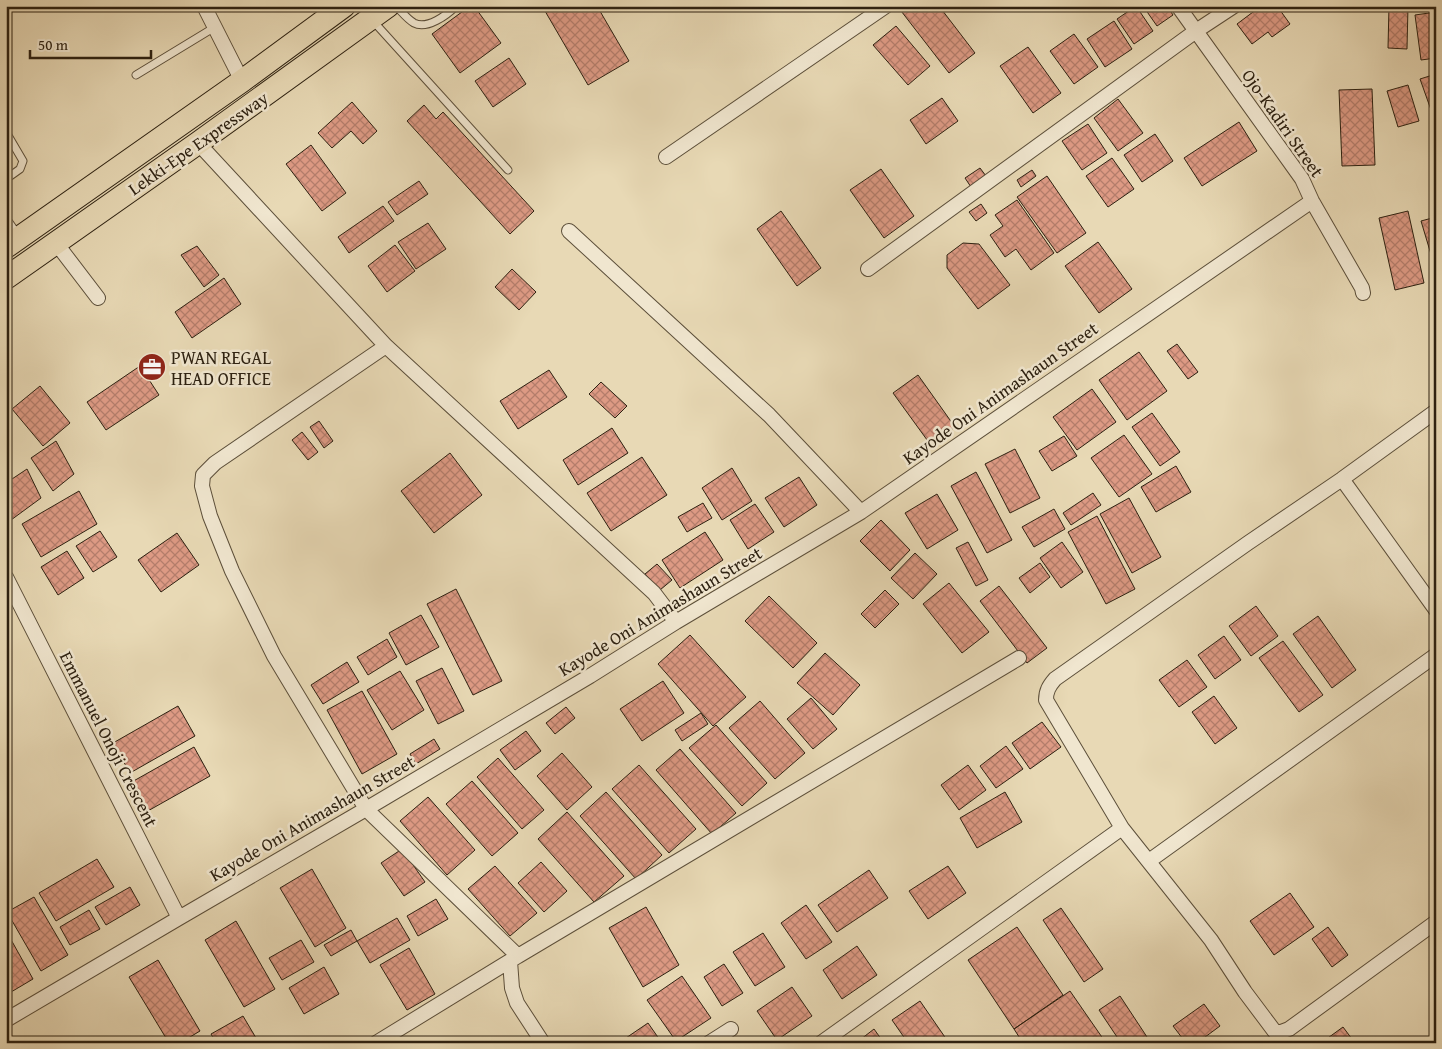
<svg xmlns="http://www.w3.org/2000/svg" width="1442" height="1049" viewBox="0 0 1442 1049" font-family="'Gentium Book Plus',serif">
	<defs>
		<pattern id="building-cross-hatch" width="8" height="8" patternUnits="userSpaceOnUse" patternTransform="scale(1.25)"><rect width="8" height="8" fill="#dd9a84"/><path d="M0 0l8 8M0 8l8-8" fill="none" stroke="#b47d6b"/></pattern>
	</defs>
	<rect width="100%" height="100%" fill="#e8d9b5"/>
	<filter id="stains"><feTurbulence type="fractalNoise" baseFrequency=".004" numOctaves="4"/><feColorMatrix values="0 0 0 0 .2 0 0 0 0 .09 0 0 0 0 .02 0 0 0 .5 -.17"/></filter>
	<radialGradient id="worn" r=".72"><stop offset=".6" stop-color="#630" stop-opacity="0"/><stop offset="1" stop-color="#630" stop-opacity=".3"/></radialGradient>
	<path fill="url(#building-cross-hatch)" stroke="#2d2111" d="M470,6H474L501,43L460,73L432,34Z
		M553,6H597L629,61L588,85L545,11Z
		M899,6H939L975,53L949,73L898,7Z
		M1136,6L1153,31L1134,44L1117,19Z
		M1143,6H1167L1173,15L1157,26Z
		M1261,6H1277L1290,24L1272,37L1268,32L1252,44L1237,24Z
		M1389,6H1408L1407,49L1388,48Z
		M1436,12V58L1421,60L1415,15Z
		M1114,21L1132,49L1105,67L1087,39Z
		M896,26L930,66L908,85L873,45Z
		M1074,34L1098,67L1074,84L1050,51Z
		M1028,47L1061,93L1033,113L1000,66Z
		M509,58L526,84L493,107L475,81Z
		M1436,74V124L1420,79Z
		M1408,85L1419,121L1398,127L1387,91Z
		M1372,89L1375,165L1342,166L1339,90Z
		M942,98L958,121L926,144L910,120Z
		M1118,99L1143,133L1118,151L1094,118Z
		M352,102L377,131L363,144L351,131L332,148L318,133Z
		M424,105L436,119L443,112L534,211L510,234L407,121Z
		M1239,122L1257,151L1202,186L1184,158Z
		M1088,124L1107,153L1082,170L1062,141Z
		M1155,134L1173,161L1142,182L1124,155Z
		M311,145L346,193L322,211L286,164Z
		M1112,158L1134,189L1108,207L1086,176Z
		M980,168L986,176L971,187L965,178Z
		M881,169L914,216L884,238L850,190Z
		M1032,170L1036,176L1021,187L1017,180Z
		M1047,176L1086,233L1057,253L1017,197Z
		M419,181L428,194L397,215L388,202Z
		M1017,200L1054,253L1031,270L1016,249L1005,257L990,235L1003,226L995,215Z
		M981,204L987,213L976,221L969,212Z
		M383,206L394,221L349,253L338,237Z
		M781,211L821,268L797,286L757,229Z
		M1408,211L1424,283L1395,290L1379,218Z
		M1436,217V271L1421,221Z
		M428,223L446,249L416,269L398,242Z
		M1098,242L1132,289L1099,313L1065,266Z
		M963,243L979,244L1010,285L978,309L947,268V255Z
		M395,245L415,271L387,292L368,266Z
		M197,246L219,275L204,287L181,255Z
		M512,269L536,292L519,310L495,287Z
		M224,278L241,304L192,338L175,312Z
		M1177,344L1198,372L1188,379L1167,351Z
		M1139,352L1167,391L1127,420L1099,380Z
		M140,366L159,395L106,430L87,402Z
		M549,370L567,397L518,429L500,401Z
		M918,375L955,427L930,444L893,393Z
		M601,382L627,406L615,418L589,394Z
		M40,386L70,423L43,446L12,409Z
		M1092,389L1116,422L1077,450L1053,417Z
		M1152,413L1180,452L1160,466L1132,427Z
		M319,421L333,441L324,448L310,427Z
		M612,428L628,453L578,485L563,460Z
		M302,432L318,452L308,460L292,440Z
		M1124,435L1152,474L1119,497L1091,458Z
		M1064,436L1077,456L1052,471L1039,451Z
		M56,441L74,474L53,491L31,458Z
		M1015,449L1040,498L1010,513L985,464Z
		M450,453L482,495L434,533L401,491Z
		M642,457L667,495L611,531L587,493Z
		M1176,466L1191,492L1156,512L1141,487Z
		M732,468L752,501L722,520L702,488Z
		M27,469L41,498L11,520L6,510V483Z
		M976,472L1012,540L987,553L951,486Z
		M799,477L817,505L784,527L765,498Z
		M79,491L97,524L41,557L22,524Z
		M1093,493L1101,505L1071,525L1063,513Z
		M937,494L958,530L927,549L905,513Z
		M1129,498L1161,557L1132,573L1100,514Z
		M703,503L712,518L687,532L678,517Z
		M755,504L774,532L748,549L730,520Z
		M1054,509L1065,529L1034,547L1022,527Z
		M1097,516L1135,589L1106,604L1068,532Z
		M881,520L910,550L890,571L860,541Z
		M100,531L117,557L93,572L76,546Z
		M705,532L723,560L680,588L662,560Z
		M177,533L199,565L161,592L138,560Z
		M968,542L988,580L976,586L956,548Z
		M1062,542L1083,572L1061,588L1040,558Z
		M67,551L84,578L58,595L41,567Z
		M915,553L937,574L913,599L891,578Z
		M1040,563L1050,577L1030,593L1019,578Z
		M657,564L672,580L660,590L645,574Z
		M949,583L989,632L962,653L923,604Z
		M999,586L1047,648L1027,663L980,601Z
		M456,589L502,681L473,695L427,604Z
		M885,590L899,604L875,628L861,614Z
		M769,596L817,643L793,668L745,621Z
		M1256,606L1278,636L1251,656L1229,626Z
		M421,615L439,647L406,665L389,633Z
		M1318,616L1356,670L1332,688L1293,634Z
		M690,635L746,697L713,726L658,664Z
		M1224,636L1241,660L1215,679L1198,655Z
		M387,639L397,657L368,675L357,657Z
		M1283,641L1323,695L1299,712L1259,658Z
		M825,653L860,685L833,715L797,683Z
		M1187,660L1207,687L1179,707L1159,680Z
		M347,662L359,682L323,704L311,685Z
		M442,668L464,711L438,724L416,681Z
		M400,671L424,710L392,730L367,690Z
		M663,681L684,713L642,741L620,709Z
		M362,691L397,754L362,774L327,710Z
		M1214,696L1237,728L1215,744L1192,712Z
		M811,698L837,729L813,749L787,719Z
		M760,701L805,753L775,779L729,728Z
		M178,706L195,736L130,773L113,743Z
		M566,707L575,718L555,734L546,723Z
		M701,713L708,724L682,741L675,730Z
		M1042,722L1061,747L1030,769L1012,743Z
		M716,725L767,783L742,806L689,748Z
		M526,731L541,751L515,770L500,750Z
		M434,739L440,749L416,764L410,754Z
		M1006,746L1023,769L996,788L980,766Z
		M194,747L210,776L146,812L130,783Z
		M680,749L736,813L712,834L656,770Z
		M562,753L592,787L567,810L537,776Z
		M498,758L544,810L522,829L477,777Z
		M639,765L696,829L669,853L612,789Z
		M968,765L986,790L959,810L941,785Z
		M472,781L518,833L492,856L446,804Z
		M606,792L662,855L636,879L580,816Z
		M1005,792L1022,822L977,848L960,818Z
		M428,797L475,850L447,875L400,821Z
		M567,812L624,876L594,902L538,839Z
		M402,849L425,882L404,896L381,863Z
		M97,859L114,887L56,921L39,893Z
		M541,862L567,891L544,912L518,883Z
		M495,866L537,913L510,936L468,889Z
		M948,866L966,893L928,919L909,891Z
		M312,869L346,928L315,947L280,888Z
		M869,870L888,898L837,932L818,905Z
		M130,887L140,905L106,925L95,907Z
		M1290,893L1314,927L1274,955L1250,921Z
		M34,897L68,955L41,971L7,912Z
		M436,899L448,919L418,936L407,916Z
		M806,905L832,942L806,959L781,923Z
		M646,907L679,965L643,987L609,928Z
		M1061,908L1103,969L1084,982L1043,920Z
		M89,910L100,929L70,945L60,927Z
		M397,918L410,940L370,963L357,941Z
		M236,921L275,989L244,1007L205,940Z
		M1017,927L1063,995L1014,1029L968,960Z
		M1328,927L1348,955L1332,967L1312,939Z
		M351,930L357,941L331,956L324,945Z
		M763,933L785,967L755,986L733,952Z
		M9,936L33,979L6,995V938Z
		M301,940L314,962L282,980L269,958Z
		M857,946L877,975L842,999L823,970Z
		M409,948L435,994L407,1010L380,965Z
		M158,960L200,1031L180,1043H169L129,977Z
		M724,964L743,993L722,1006L704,977Z
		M324,967L339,994L304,1014L289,988Z
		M682,976L711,1018L676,1041L647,1000Z
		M792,987L812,1016L777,1040L757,1011Z
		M1070,991L1106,1043H1023L1014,1029Z
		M1120,996L1147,1037L1139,1043H1121L1099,1010Z
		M920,1001L949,1043H908L892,1020Z
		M1204,1004L1220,1026L1197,1043H1186L1173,1026Z
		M243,1016L259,1043H216L211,1034Z
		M648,1023L662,1043H625L623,1040Z
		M1343,1027L1355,1043H1321Z
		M874,1029L884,1043H856Z"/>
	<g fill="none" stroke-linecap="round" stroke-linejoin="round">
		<defs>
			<path id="service" d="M396,6C401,11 407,19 414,23C427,30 447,15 456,6
				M373,21L508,170
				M136,75L215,27
				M6,132L23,161L20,169L6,179
				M6,218L18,235"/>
			<path id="minor" d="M204,6L242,81
				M1178,6L1302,179L1312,201L1362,288L1363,293
				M198,143L386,346L654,593L676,622
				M666,157L886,6
				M569,231L769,415L861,512
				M56,243L98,298
				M868,269L1196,31L1234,6
				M386,346L215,463L203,475L202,486L210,516L232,571L274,656L366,809L518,956L1019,658
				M1436,411L1342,479L1248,543L1055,679C1049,686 1046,691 1046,700L1122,828L1211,940L1245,992L1275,1032H1281L1289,1029L1436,922
				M1342,479L1436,610
				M6,577L179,918
				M1149,861L1436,655
				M510,961L512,988L517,1003L543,1043
				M6,1020L179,918L366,809L590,676L676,622L861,512L1312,201
				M376,1043L518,956
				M709,1043L731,1029
				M821,1043L1122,828"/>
			<path id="trunk" d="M6,247L242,81L344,6
				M6,278L198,143L388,6"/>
		</defs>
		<use href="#service" stroke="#5c4f3a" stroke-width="9"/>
		<use href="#minor" stroke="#5c4f3a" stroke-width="16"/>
		<use href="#trunk" stroke="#2d2111" stroke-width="24"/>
		<use href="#service" stroke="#f0e6cf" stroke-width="7"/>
		<use href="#minor" stroke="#f0e6cf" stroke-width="14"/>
		<use href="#trunk" stroke="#e8d9b5" stroke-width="22"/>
	</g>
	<defs>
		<symbol id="office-disc" viewBox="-11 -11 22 22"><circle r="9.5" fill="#8f2418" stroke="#f0e6cf"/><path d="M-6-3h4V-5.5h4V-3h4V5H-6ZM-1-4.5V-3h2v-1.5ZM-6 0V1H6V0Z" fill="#fff"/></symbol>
	</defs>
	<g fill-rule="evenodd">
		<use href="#office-disc" x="136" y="351" width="32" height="32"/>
	</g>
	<g text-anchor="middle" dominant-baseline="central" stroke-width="5" stroke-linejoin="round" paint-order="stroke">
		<g font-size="18" fill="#2d2111" stroke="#f0e6cf">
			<text transform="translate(1283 123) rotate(55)">Ojo-Kadiri Street</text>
			<text transform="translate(198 143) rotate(-35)">Lekki-Epe Expressway</text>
			<text transform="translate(1000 393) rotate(-35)">Kayode Oni Animashaun Street</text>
			<text transform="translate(660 611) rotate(-31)">Kayode Oni Animashaun Street</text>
			<text transform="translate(109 739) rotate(63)">Emmanuel Onoji Crescent</text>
			<text transform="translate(312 818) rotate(-30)">Kayode Oni Animashaun Street</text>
		</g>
		<g font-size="18" fill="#2d2111" stroke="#f0e6cf" text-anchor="start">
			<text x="171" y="357">PWAN REGAL<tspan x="171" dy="21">HEAD OFFICE</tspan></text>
		</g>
	</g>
	<rect width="1442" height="1049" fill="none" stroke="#e8d9b5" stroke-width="25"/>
	<rect x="8" y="8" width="1427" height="1034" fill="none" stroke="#2d2111" stroke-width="2.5"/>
	<rect x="12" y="12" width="1417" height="1024" fill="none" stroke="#2d2111"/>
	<path d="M30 50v8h121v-8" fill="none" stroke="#2d2111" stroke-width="2.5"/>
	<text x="38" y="50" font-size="15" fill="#2d2111" stroke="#f0e6cf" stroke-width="4" paint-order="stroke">50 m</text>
	<rect width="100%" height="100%" filter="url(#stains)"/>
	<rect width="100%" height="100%" fill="url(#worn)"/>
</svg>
